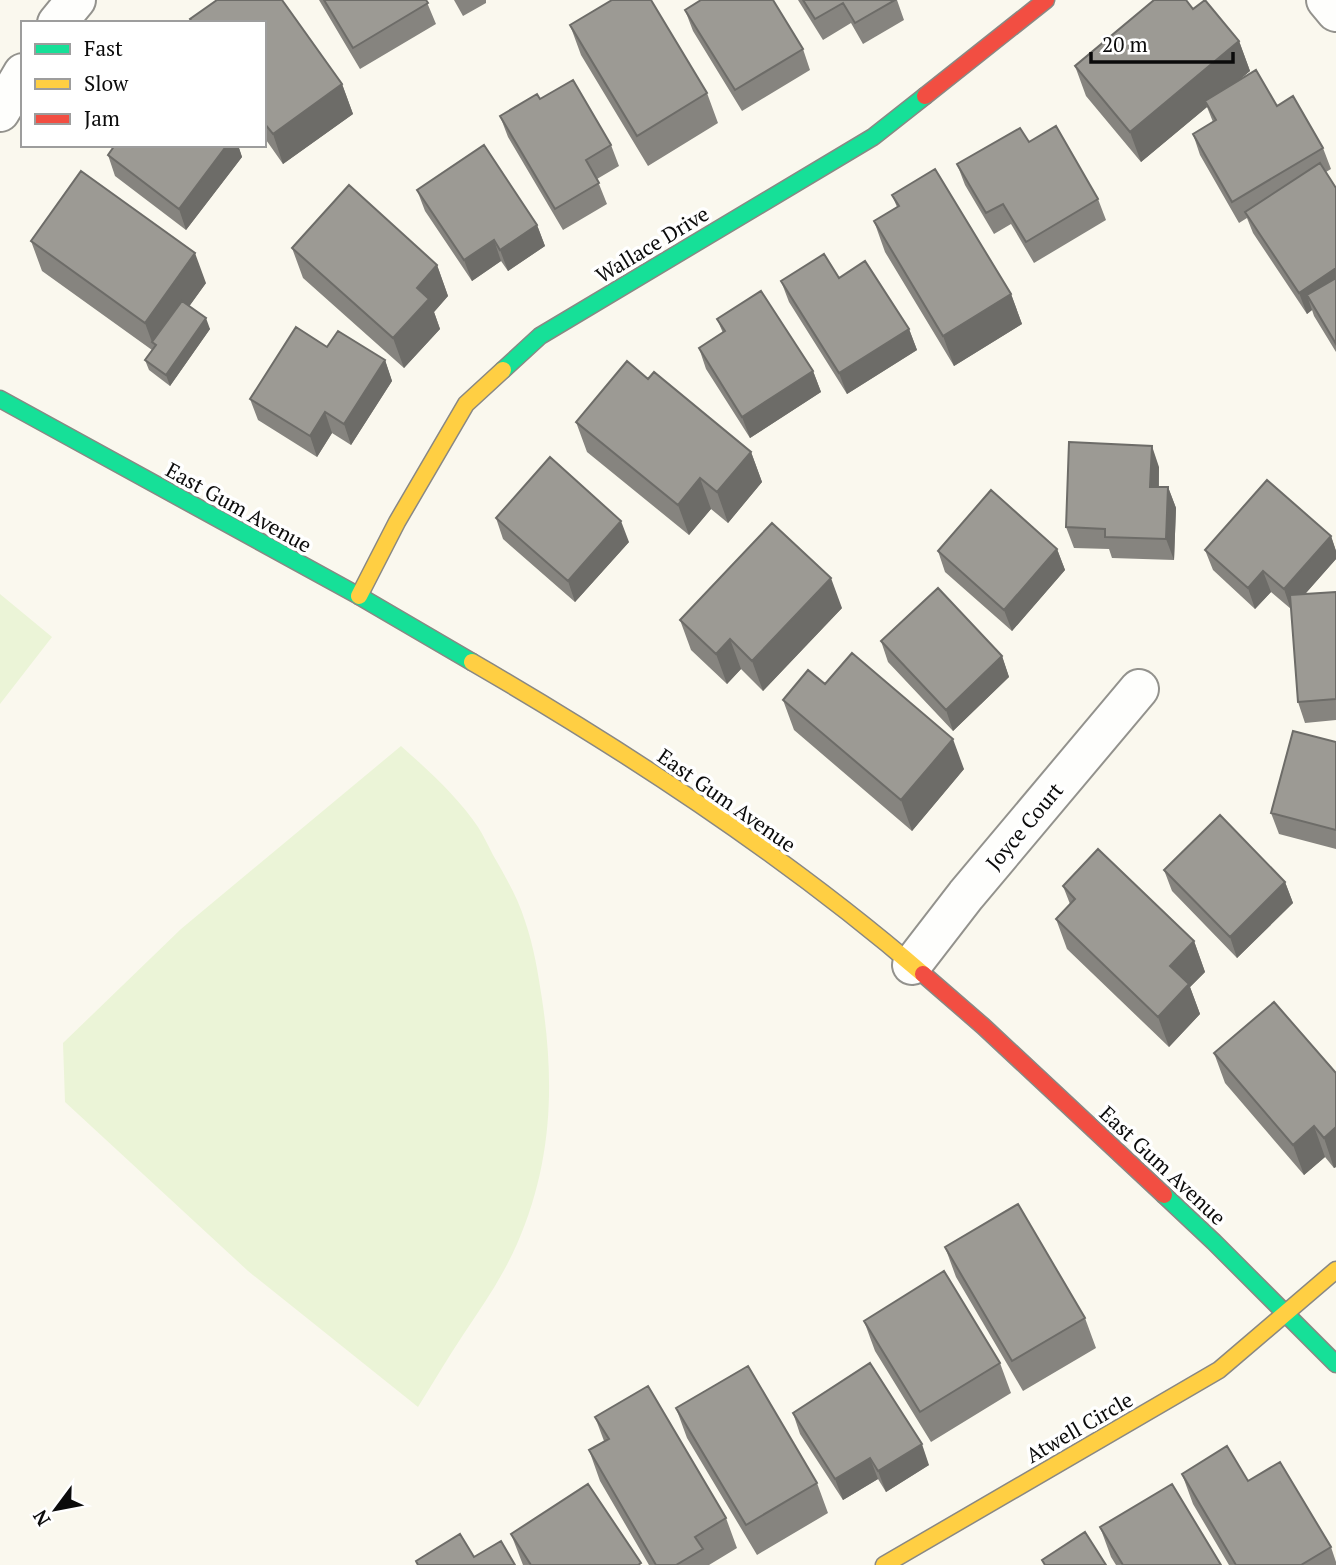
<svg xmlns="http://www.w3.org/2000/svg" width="1336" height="1565" viewBox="0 0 1336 1565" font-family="'PT Serif',serif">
	<rect width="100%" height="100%" fill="#faf8ee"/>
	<path fill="#ebf4d7" d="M0,594L52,637L0,704Z
		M401,746C428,770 457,796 478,827C483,835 488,845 493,855C505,876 518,898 525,921C534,947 538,973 542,999C555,1085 552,1164 517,1244C502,1278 483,1305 463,1335C447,1359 433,1383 418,1407L248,1271L65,1102L63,1043L181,929Z"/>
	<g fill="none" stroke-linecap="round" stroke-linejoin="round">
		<defs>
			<path id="street" d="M1326,0L1336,12
				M57,23L76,0
				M0,112L23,73
				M912,965L966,895L1139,689"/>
			<path id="fast" d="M503,370L540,336L873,137L925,96
				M0,399L359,596L472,662
				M1164,1195L1214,1242L1336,1364"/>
			<path id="slow" d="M359,596L397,522L466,404L503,370
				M472,662C629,753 785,855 923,974
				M884,1565L1219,1370L1336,1270"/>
			<path id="jam" d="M925,96L1046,0
				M923,974L983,1026L1164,1195"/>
		</defs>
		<use href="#street" stroke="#93928d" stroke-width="42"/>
		<use href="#fast" stroke="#898884" stroke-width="19"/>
		<use href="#slow" stroke="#898884" stroke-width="19"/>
		<use href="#jam" stroke="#898884" stroke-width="19"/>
		<use href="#street" stroke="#fefefc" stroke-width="38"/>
		<use href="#fast" stroke="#16e098" stroke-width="16"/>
		<use href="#slow" stroke="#ffcf43" stroke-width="16"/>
		<use href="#jam" stroke="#f24e42" stroke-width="16"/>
	</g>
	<path fill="#86847f" d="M217,0H282L342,84L353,114L283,164L264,137V23H192L190,19Z
		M319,0H426L436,24L360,69Z
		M454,0H486V3L463,16Z
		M798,0H897L904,20L863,44L851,23L823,40Z
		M1193,9L1239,41L1250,71L1239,80L1277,106L1323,148L1331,169L1326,172L1336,188V352L1314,316L1312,310L1307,314L1253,233L1247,218L1239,223L1200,155L1193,134L1213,122L1207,107L1141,162L1086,96L1075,66Z
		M685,10L803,49L810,70L742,111L693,31Z
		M570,25L707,93L718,123L648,166L581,55Z
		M540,99L611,145L619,166L597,179L607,204L563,230L508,137L500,116Z
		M1029,142L1098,199L1106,220L1034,263L1011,224L994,234L965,185L957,164Z
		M115,145H238L242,157L186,230L115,176L108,155Z
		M417,190L537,225L545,246L508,271L501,261L472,281L425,211Z
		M892,195L1011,294L1022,324L954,366L885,252L874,221L897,207Z
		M31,241L206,283L189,306L210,329L170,386L149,370L145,360L152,350L42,271Z
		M292,248L437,265L448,296L434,312L440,329L404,368L303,278Z
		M839,278L909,329L917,350L847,394L789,302L781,281Z
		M717,319L813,371L821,392L750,438L706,369L699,348L723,333Z
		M327,347L385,360L392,381L351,445L332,433L317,457L258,420L250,399Z
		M648,379L751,452L762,482L728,523L711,509L689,535L587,452L576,422Z
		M1159,467V487H1168L1176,508L1174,560L1112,558L1109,549L1074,548L1066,527Z
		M496,518L629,542L575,602L503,539Z
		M1331,536L1336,551V559L1305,594L1336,592V720L1305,723L1298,702L1291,609L1271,592L1255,609L1213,570L1205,550Z
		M1057,549L1065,570L1012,631L945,572L938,551Z
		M842,608L763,691L741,669L727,684L691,650L680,620Z
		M881,641L1002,656L1009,677L953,731L888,662Z
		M825,684L964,769L912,831L794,730L783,700Z
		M1336,742V849L1279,834L1271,813Z
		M1164,870L1285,882L1293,903L1237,958L1172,891Z
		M1063,886L1194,941L1205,972L1190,987L1200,1014L1169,1047L1067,949L1056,919L1070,904Z
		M1214,1053L1336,1073V1167L1334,1168L1325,1157L1304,1175L1225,1083Z
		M945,1247L1085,1318L1096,1348L1023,1391L956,1277Z
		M864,1321L1000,1363L1011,1393L931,1442L875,1351Z
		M676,1408L817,1483L828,1513L757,1555L687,1438Z
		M793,1413L929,1465L886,1492L878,1479L843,1500L800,1434Z
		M595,1417L726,1518L737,1548L709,1565H649L600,1481L589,1450L604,1441Z
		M1182,1474L1248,1481L1331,1547L1336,1562V1565H1229L1193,1504Z
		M1100,1527L1221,1565H1116L1111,1557Z
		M511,1534L641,1565H523Z"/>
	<path fill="#6d6c68" d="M1239,41L1250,71L1208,106L1205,101L1207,107L1141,162L1130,132Z
		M342,84L353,114L283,164L273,134Z
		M227,145H238L242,157L186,230L179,209Z
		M537,225L545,246L508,271L500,250Z
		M494,240L501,261L472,281L464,260Z
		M195,253L206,283L158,350L156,345L152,342L145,323Z
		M437,265L448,296L434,312L440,329L404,368L393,338L417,288Z
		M1336,268V294L1307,295L1312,310L1307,314L1299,293Z
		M1011,294L1022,324L954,366L943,336Z
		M206,318L210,329L170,386L166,375Z
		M909,329L917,350L847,394L839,373Z
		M385,360L392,381L351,445L344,424Z
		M813,371L821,392L750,438L742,417Z
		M325,412L332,433L317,457L310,436Z
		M1152,446L1159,467L1158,508L1150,487Z
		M751,452L762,482L728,523L717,492Z
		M700,478L711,509L689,535L678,505Z
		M1168,487L1176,508L1174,560L1166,539Z
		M621,521L629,542L575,602L568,581Z
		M1331,536L1336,551V559L1291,610L1284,589Z
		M1057,549L1065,570L1012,631L1004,610Z
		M1263,571L1271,592L1255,609L1248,588Z
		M831,578L842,608L763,691L752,661Z
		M730,639L741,669L727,684L716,654Z
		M1002,656L1009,677L953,731L946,710Z
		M953,739L964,769L912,831L901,800Z
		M1285,882L1293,903L1237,958L1230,937Z
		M1194,941L1205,972L1190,987L1200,1014L1169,1047L1158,1017L1170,966Z
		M1314,1126L1325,1157L1304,1175L1293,1145Z
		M1336,1127V1167L1334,1168L1324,1138Z
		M922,1444L929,1465L886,1492L878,1471Z
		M870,1458L878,1479L843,1500L835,1479Z"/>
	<path fill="#9c9a94" stroke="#6d6c68" stroke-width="2" d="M217,0H282L342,84L273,134L264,123V23H193L190,19Z
		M324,0H426L428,3L353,48Z
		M612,0H651L707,93L637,136L570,25Z
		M701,0H773L803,49L735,90L685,10Z
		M803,0H895L855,23L843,3L815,19Z
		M1154,0H1186L1193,9L1205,0L1239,41L1130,132L1075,66Z
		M1256,70L1277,106L1293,96L1323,148L1232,202L1193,134L1216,120L1205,101Z
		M573,80L611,145L586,160L599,183L555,209L500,116L537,94L540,99Z
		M1056,126L1098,199L1026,242L1003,204L986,213L957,164L1020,128L1029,142Z
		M115,145H227L179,209L108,155Z
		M484,145L537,225L500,250L494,240L464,260L417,190Z
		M1320,163L1336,188V268L1299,293L1245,212Z
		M935,169L1011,294L943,336L874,221L899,206L892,195Z
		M81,171L195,253L145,323L31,241Z
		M349,185L437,265L417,288L429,299L393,338L292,248Z
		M824,254L839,278L865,261L909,329L839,373L781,281Z
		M1336,278V344L1307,295Z
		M761,291L813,371L742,417L699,348L725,331L717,319Z
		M182,301L206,318L166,375L145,360L156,345L152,342Z
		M296,327L327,347L338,331L385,360L344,424L325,412L310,436L250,399Z
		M627,361L648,379L654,372L751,452L717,492L700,478L678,505L576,422Z
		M1069,442L1152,446L1150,487H1168L1166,539L1105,537V529L1066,527Z
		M550,457L621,521L568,581L496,518Z
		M1267,480L1331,536L1284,589L1263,571L1248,588L1205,550Z
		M991,490L1057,549L1004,610L938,551Z
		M772,523L831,578L752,661L730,639L716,654L680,620Z
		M938,588L1002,656L946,710L881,641Z
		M1336,592V699L1298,702L1290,595Z
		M852,653L953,739L901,800L783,700L808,670L825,684Z
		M1293,731L1336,742V830L1271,813Z
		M1220,815L1285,882L1230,937L1164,870Z
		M1098,849L1194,941L1170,966L1189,984L1158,1017L1056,919L1075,899L1063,886Z
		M1274,1002L1336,1073V1127L1324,1138L1314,1126L1293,1145L1214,1053Z
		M1018,1204L1085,1318L1012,1361L945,1247Z
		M944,1271L1000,1363L920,1412L864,1321Z
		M870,1363L922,1444L878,1471L870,1458L835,1479L793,1413Z
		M748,1366L817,1483L746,1525L676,1408Z
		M648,1386L726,1518L695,1537L703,1549L676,1565H656L589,1450L609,1439L595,1417Z
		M1227,1446L1248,1481L1280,1462L1331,1547L1301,1565H1236L1182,1474Z
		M588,1484L641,1563L638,1565H531L511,1534Z
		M1172,1484L1221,1565H1123L1100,1527Z
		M1085,1532L1106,1565H1045L1042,1560Z
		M460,1534L474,1557L501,1541L515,1565H418L416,1561Z"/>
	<g text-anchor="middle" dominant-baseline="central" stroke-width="7" stroke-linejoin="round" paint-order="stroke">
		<g font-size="21" fill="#0b0b0b" stroke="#fff">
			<text transform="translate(652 244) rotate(-31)">Wallace Drive</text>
			<text transform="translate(239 507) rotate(29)">East Gum Avenue</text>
			<text transform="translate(727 800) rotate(35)">East Gum Avenue</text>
			<text transform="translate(1024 826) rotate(-50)">Joyce Court</text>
			<text transform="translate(1163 1165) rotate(43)">East Gum Avenue</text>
			<text transform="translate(1079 1427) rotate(-30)">Atwell Circle</text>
		</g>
	</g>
	<rect x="21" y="21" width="245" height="126" fill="#ffffff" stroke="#9d9d9d" stroke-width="2"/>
	<rect x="35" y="44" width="35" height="10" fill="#16e098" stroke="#9d9d9d" stroke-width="2"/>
	<text x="84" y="56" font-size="21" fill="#0b0b0b">Fast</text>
	<rect x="35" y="79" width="35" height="10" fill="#ffcf43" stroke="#9d9d9d" stroke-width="2"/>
	<text x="84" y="91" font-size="21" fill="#0b0b0b">Slow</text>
	<rect x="35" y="114" width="35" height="10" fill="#f24e42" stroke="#9d9d9d" stroke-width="2"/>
	<text x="84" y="126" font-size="21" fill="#0b0b0b">Jam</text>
	<g transform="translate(56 1509) rotate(238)" stroke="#ffffff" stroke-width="5" paint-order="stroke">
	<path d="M0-5L12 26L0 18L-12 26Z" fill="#0b0b0b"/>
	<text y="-10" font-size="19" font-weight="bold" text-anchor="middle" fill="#0b0b0b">N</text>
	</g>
	<path d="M1091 52v10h142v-10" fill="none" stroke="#0b0b0b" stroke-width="3.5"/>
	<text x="1102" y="52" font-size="21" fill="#0b0b0b" stroke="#ffffff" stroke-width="5" paint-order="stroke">20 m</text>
</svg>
